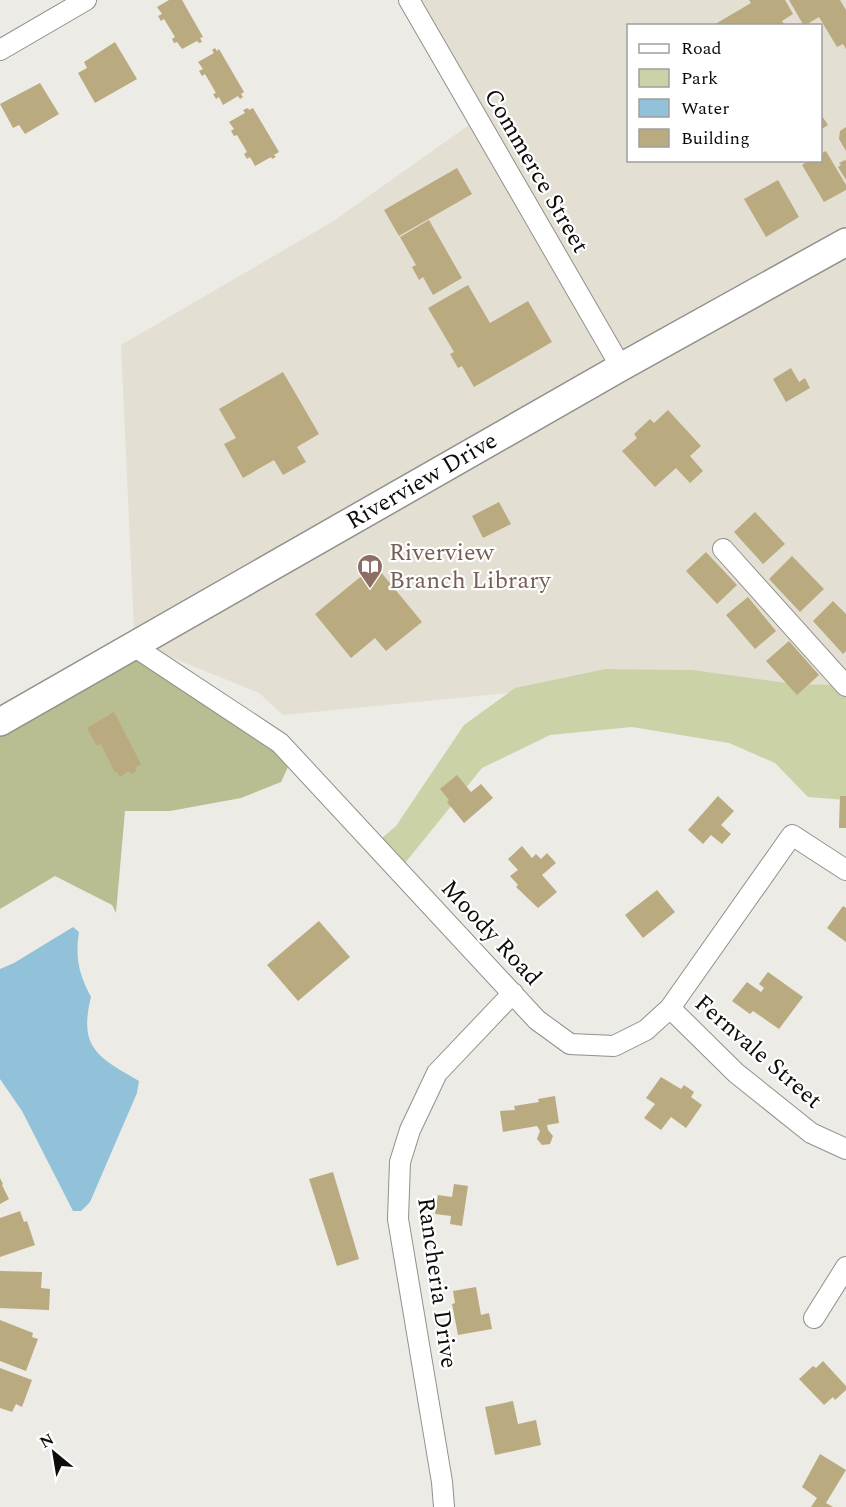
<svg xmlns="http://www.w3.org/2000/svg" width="846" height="1507" viewBox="0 0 846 1507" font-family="Spectral,serif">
	<rect width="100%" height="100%" fill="#edebe6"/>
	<path fill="#e4dfd3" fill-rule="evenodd" d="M420,0H846V229L624,353ZM628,26H820V160H628Z
		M469,125L606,363L134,631L121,345L332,222Z
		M846,255V685L795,684L693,670L605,669L516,688L509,693L283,715L259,693L168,656L153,646Z"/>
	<path fill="#cbd2a7" d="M605,669L693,670L795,684L846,685V800L808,797L775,763L729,743L632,727L550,735L482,768L405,863L382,838L396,826L464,725L515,688Z"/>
	<path fill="#b8be92" d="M133,657L273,751L288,767L281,782L241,798L170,811H125L116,913L112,905L55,876L0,909V734Z"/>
	<path fill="#92c2d9" d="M73,927L79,932C75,958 79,974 91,997C78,1049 99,1057 139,1081L137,1093L90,1202L81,1211H73L22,1111L0,1079V969L14,963Z"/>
	<path fill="#b9aa80" d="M169,0H182L203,37L200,38L202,42L199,43L197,41L182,49L177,42L174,43L172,39L175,37L164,19L161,21L158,16L162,14L157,7Z
		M749,0H785L793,14L782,21L784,24L781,26H712L751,3Z
		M789,0H840L846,10V49L843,44L837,47L819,17L804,26Z
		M115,42L137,79L95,103L78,73L87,68L84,62Z
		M215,48L217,51L219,49L244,92L241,94L243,97L240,99L238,96L223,105L219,97L216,99L213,94L216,93L205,74L202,76L199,71L203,69L198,62L214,53L212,50Z
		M40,83L59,114L25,134L19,125L13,128L0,104Z
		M248,108L249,110L253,108L279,152L274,155L276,157L272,159L271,157L255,166L250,157L247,159L244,154L247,152L237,135L234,136L231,131L234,129L229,122L245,113L243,110Z
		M820,113L828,125L820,130Z
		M846,127V151L839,139L840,131Z
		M826,151L846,185V190L824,202L802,165L809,160H820V154Z
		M845,160L846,161V180L838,167L841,165L839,163Z
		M457,168L472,194L399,236L384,210Z
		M778,180L799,217L766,237L744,199Z
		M429,220L462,278L433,295L423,277L419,280L412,267L416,265L400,237Z
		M468,285L490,323L528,301L552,342L474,387L462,366L458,368L450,354L454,352L428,308Z
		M791,368L799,382L805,378L810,388L786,402L773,379Z
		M283,372L319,434L297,447L306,462L283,475L274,460L243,478L224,444L236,438L219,409Z
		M668,410L701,446L690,456L703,471L690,483L676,468L655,487L622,451L637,438L634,434L650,419L654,423Z
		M499,502L511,524L483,538L472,516Z
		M755,512L785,544L763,564L734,532Z
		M706,552L737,585L717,604L686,571Z
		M792,556L824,589L800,612L769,579Z
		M375,565L422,622L386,651L375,638L351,658L315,614Z
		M748,597L776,631L755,649L726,615Z
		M833,601L846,614V651L843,654L813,621Z
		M789,641L819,675L797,695L766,661Z
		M114,712L141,764L135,768L137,771L131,774L129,771L120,777L117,772L115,773L101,744L97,746L87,728Z
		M457,775L471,792L481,784L493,798L464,823L447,802L449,800L440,789Z
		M718,796L734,811L721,825L731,834L722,844L711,835L703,844L688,830Z
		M840,796H846V828H839Z
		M522,846L532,858L536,854L541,859L547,853L556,863L542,875L557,892L538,908L516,887L518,885L510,876L518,870L508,859Z
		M657,890L675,912L643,938L625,915Z
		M843,906L846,908V942L827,928Z
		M319,921L350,957L298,1001L267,965Z
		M768,972L803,997L779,1029L753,1011L750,1014L732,1001L747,982L761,992L764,988L759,984Z
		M661,1077L681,1089L684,1085L694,1092L691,1097L702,1105L686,1128L671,1117L661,1130L644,1118L655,1104L646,1098Z
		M555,1096L559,1123L547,1125L548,1130L553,1136L550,1144L542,1145L537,1139L540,1131L537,1126L503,1132L500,1111L515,1110L514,1106L539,1102L538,1099Z
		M333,1172L359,1259L337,1266L309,1179Z
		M0,1178L3,1184L2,1185L9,1199L0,1204Z
		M454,1184L468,1186L462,1226L450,1224L451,1216L435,1214L438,1195L452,1197Z
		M20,1211L24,1222L27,1221L35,1245L0,1257V1218Z
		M0,1271L42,1272L41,1288L50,1289L49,1310L0,1308Z
		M476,1287L481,1315L489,1313L492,1329L458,1335L452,1304L455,1303L453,1291Z
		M0,1320L33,1333L32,1337L38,1339L26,1371L0,1361Z
		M823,1361L846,1386V1390L835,1400L833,1397L824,1405L799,1379L813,1366L816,1368Z
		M0,1368L32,1380L22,1407L16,1404L12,1412L0,1408Z
		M513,1401L518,1424L536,1420L541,1445L495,1455L485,1407Z
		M820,1454L846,1470L826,1503L833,1507H811L817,1498L802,1487Z"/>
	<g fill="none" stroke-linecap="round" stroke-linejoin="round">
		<defs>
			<path id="street" d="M409,0L621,367
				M0,50L86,0
				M723,549L846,686
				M132,645L280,743L537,1020L570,1044L614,1046L646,1030L670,1008L792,835L846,870
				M670,1008L736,1073L811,1133L846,1149
				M814,1318L846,1267
				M444,1507L442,1482L398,1219L400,1162L410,1130L437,1073L513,993"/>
			<path id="secondary" d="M0,722L621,367L846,242"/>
		</defs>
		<use href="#street" stroke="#92908b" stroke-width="22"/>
		<use href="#secondary" stroke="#92908b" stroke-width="30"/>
		<use href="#street" stroke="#fff" stroke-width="20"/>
		<use href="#secondary" stroke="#fff" stroke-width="27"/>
	</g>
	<defs>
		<symbol id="library-pin" viewBox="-11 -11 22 30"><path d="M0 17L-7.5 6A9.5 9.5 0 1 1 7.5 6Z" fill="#8d6e63" stroke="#fff"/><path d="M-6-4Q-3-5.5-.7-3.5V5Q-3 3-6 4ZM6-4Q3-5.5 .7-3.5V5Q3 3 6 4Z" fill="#fff"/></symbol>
	</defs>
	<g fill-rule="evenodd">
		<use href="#library-pin" x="355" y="552" width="30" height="40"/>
	</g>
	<g text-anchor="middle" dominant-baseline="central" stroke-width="4.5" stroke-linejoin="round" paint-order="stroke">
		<g font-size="24" fill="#0e0d0b" stroke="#fff">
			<text transform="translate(536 171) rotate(60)">Commerce Street</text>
			<text transform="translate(422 481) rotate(-30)">Riverview Drive</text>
			<text transform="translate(491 933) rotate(47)">Moody Road</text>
			<text transform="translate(758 1052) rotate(41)">Fernvale Street</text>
			<text transform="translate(437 1283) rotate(82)">Rancheria Drive</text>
		</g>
		<g font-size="24" fill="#785e54" stroke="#fff" text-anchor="start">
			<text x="389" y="553">Riverview<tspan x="389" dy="28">Branch Library</tspan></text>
		</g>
	</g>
	<rect x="627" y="24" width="195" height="138" fill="#ffffff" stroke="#9f9e9d" stroke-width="1.5"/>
	<rect x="639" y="44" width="30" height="9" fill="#ffffff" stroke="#9f9e9d" stroke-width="1.5"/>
	<text x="681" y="54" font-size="18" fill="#0e0d0b">Road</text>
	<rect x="639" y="69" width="30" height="18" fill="#cbd2a7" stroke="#9f9e9d" stroke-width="1.5"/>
	<text x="681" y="84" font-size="18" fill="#0e0d0b">Park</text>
	<rect x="639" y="99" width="30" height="18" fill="#92c2d9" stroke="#9f9e9d" stroke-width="1.5"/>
	<text x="681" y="114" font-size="18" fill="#0e0d0b">Water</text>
	<rect x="639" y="129" width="30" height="18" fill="#b9aa80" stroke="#9f9e9d" stroke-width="1.5"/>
	<text x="681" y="144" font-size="18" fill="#0e0d0b">Building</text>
	<g transform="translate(54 1453) rotate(330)" stroke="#ffffff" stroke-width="4.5" paint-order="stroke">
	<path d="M0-4.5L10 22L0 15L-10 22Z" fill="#0e0d0b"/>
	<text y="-9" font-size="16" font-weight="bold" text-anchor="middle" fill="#0e0d0b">N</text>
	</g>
</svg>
